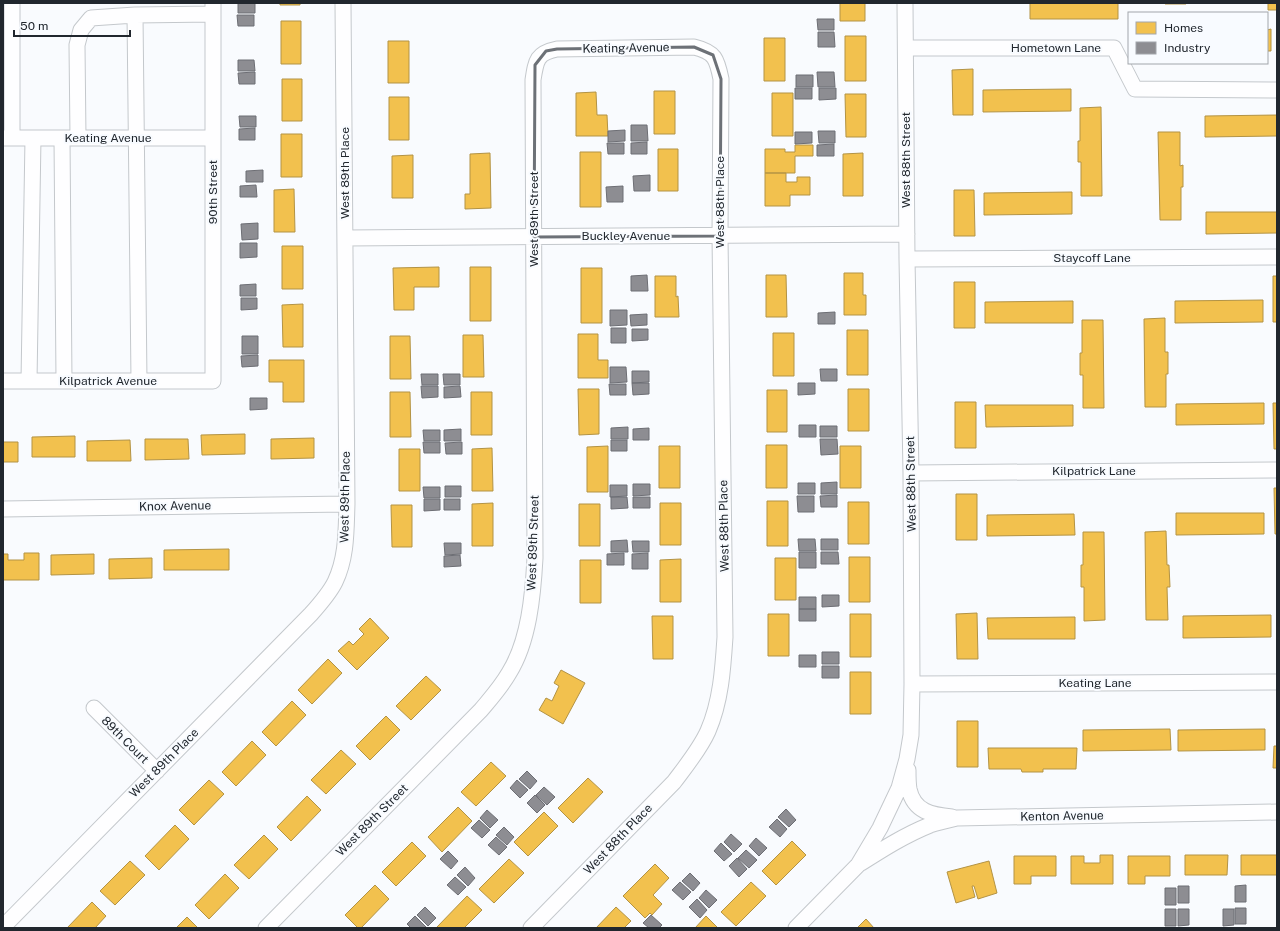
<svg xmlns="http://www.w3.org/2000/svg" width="1280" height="931" viewBox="0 0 1280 931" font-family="'Public Sans',sans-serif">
	<rect width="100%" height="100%" fill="#f9fbfe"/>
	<path fill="#f2c14e" stroke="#b39344" d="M280,3H300V5H280Z
		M840,3H865V21H840Z
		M1030,3H1118V19H1030Z
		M1165,3H1186V4H1165Z
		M1268,3H1277V10H1268Z
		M281,21H301V64H281Z
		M1271,29V51H1267V30Z
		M845,36H866V81H845Z
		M764,38H785V81H764Z
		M388,41H409V83H388Z
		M973,69V115H953L952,70Z
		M282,79H302V121H282Z
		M1071,89V111L983,112V90Z
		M654,91H675V134H654Z
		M596,92L597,115H607L608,136H576V93Z
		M772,93H793V136H772Z
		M845,94H866V137H846Z
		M389,97H409V140H389Z
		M1101,107L1102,196H1081V162H1078V141H1080V108Z
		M1277,115V136L1205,137V116Z
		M1158,132H1180V166L1183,165V187H1181V220H1160Z
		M281,134H302V177H281Z
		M795,145H813V156H795V173H765V149H785V152H795Z
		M658,149H678V191H658Z
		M580,152H601V207H580Z
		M490,153L491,208L465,209V194H470V154Z
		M863,153V196H843V154Z
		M413,155V198H392V156Z
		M765,173H786V182H797V177H810V195H790V206H765Z
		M294,189L295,232H274V190Z
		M954,190H974L975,236H954Z
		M1072,192V214L984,215V193Z
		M1206,212H1277V233L1206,234Z
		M282,246H303V289H282Z
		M439,267V287H414V310H394L393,268Z
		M470,267H491V321H470Z
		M581,268H602V323H581Z
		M844,273H863V295H866V315H844Z
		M766,275H786L787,317H766Z
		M655,276H676V297L678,296L679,317H655Z
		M1273,276H1277V322H1273Z
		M954,282H975V328H954Z
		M1263,300V322L1175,323V301Z
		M1073,301V323H985V302Z
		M303,304V347H283L282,305Z
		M1165,318V352H1168V374H1166V407H1145L1144,319Z
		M1082,320H1103L1104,408H1083V375H1080V353H1082Z
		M847,330H868V375H847Z
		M773,333H794V376H773Z
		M578,334H598V360H608V378H578Z
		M463,335H483L484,377H463Z
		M390,336H410L411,379H390Z
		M269,360H304V402H283V382H269Z
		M578,389H599V434L579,435Z
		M848,389H869V431H848Z
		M767,390H787V432H767Z
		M390,392H410L411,437H390Z
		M471,392H492V435H471Z
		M955,402H976V448H955Z
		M1264,403V424L1176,425V404Z
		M1273,403H1277V449H1274Z
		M985,405H1073V426L986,427Z
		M245,434V454L202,455L201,435Z
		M75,436V457H32V437Z
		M314,438V458L271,459V439Z
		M145,439H188L189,459L145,460Z
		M130,440L131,461H87V441Z
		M3,442H18V462H3Z
		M766,445H787V488H766Z
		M608,446V492H587V447Z
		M659,446H680V488H659Z
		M840,446H861V488H840Z
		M492,448L493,491H472V449Z
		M399,449H420V491H399Z
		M1274,488H1277V534H1275Z
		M956,494H977V540H956Z
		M767,501H788V546H767Z
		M848,502H869V544H848Z
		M493,503V546H472V504Z
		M660,503H681V545H660Z
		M579,504H600V546H579Z
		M391,505H412V547H392Z
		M1176,513H1264V534L1176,535Z
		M1074,514L1075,535L987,536V515Z
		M1166,531L1167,565H1169L1170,587H1167L1168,620H1146L1145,532Z
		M1083,532H1104L1105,620L1084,621V587H1081V565H1083Z
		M229,549V570H164V550Z
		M24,553H39V580H3V554H8V560H24Z
		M94,554V574L51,575V555Z
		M849,557H870V602H849Z
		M152,558V578L109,579V559Z
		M775,558H796V600H775Z
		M681,559V602H660V560Z
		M580,560H601V603H580Z
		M977,613L978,659H957L956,614Z
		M768,614H789V656H768Z
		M850,614H871V657H850Z
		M1271,615V637L1183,638V616Z
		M652,616H673V659H653Z
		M1075,617V639H988L987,618Z
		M370,618L389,638L357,670L338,651L349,641L353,645L364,634L359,629Z
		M328,659L342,673L312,704L298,690Z
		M561,670L585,683L563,724L539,710L546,698L552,701L559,686L554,683Z
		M850,672H871V714H850Z
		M426,676L441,690L411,720L396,706Z
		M292,701L306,715L276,746L262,732Z
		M386,716L400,730L370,760L356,746Z
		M957,721H978V767H957Z
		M1170,729L1171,750L1083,751V730Z
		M1265,729V750L1178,751V730Z
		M252,741L266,755L236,786L222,772Z
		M1274,746H1277V768H1273Z
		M988,748H1077L1076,769H1043V772H1022L1021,769H989Z
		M341,750L356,764L326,794L311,780Z
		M491,762L506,776L476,806L461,792Z
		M588,778L603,792L573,823L558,808Z
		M209,780L224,794L194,825L179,810Z
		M307,796L321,810L291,841L277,827Z
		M458,807L472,821L442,852L428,837Z
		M544,812L558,826L528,856L514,842Z
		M175,825L189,839L159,870L145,856Z
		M264,835L278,849L249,879L234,865Z
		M792,841L806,855L776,885L762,871Z
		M412,842L426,856L396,886L382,872Z
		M1100,855H1113V884H1071V856H1084V863H1100Z
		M1185,855H1228L1227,875H1185Z
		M1241,855H1277V875H1241Z
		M1014,856H1056V876H1031V884H1014Z
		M1128,856H1170V876H1145V884H1128Z
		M509,859L524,873L494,903L479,889Z
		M130,861L145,875L115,905L100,891Z
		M989,861L997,893L978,899L974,886H972L975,897L956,903L947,872Z
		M655,864L669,878L653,895L662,904L652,915L650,913L645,918L623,896Z
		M225,874L239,888L209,919L195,905Z
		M751,882L766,896L736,926L721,912Z
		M375,885L389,899L361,928H358L345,915Z
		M467,896L482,910L464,928H439L437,927Z
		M92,902L106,916L95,928H67Z
		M616,907L631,921L624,928H596Z
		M706,916L718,928H695Z
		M187,917L198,928H176Z
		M866,919L874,928H857Z"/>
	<path fill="#8d8d92" stroke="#6d6e74" d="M238,3H255V13H238Z
		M237,15H254V26H238Z
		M817,19H834V30H818Z
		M818,32H834L835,47H818Z
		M238,60H254L255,71H238Z
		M255,72V84H239L238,73Z
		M817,72H834L835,87H818Z
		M796,75H813V87H796Z
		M795,88H812V99H795Z
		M819,88H836V99L819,100Z
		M239,116H256V127H240Z
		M631,125H647L648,141H631Z
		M255,128V140H239V129Z
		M625,130V141L608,142V131Z
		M818,131H835V143H819Z
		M795,132H812V143L795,144Z
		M647,142V154H631V143Z
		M607,143H624V154H608Z
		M834,144V156H817V145Z
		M263,170V182H246V171Z
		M650,175V191H634L633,176Z
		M256,185L257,197H240V186Z
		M623,186V202H607L606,187Z
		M258,223V239L242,240L241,224Z
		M240,243H257V257L240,258Z
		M647,275L648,291H631V276Z
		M256,284V296H240V285Z
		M241,298H257V309L241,310Z
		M610,310H627V325L610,326Z
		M835,312V324H818V313Z
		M647,314V325L631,326L630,315Z
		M611,328H626V343H611Z
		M632,329H648V340L632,341Z
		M242,336H258V354H242Z
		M258,355V366L242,367L241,356Z
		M610,367H626L627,382L610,383Z
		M820,369H837V381H821Z
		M632,371H649V382L632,383Z
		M421,374H438V385H422Z
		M443,374H460V385H444Z
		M632,383H649V394L633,395Z
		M798,383H815V394L798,395Z
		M609,384H626V395H610Z
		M421,386H438V397L422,398Z
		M460,386L461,397L444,398V387Z
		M250,398H267V409L250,410Z
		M799,425H816V437H799Z
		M820,426H837V437H820Z
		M628,427V439H611V428Z
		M649,428V440H633V429Z
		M461,429V441H444V430Z
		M423,430H440V441H424Z
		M820,439H837L838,454L821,455Z
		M611,440H627V451H611Z
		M423,442H440V453H424Z
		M462,442V454H446L445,443Z
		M837,482V494H821V483Z
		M798,483H815V494H798Z
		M633,484H650V495L633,496Z
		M610,485H627V496L610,497Z
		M445,486H461V497H445Z
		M423,487H440V498H424Z
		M837,495V507H821L820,496Z
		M797,496H814V512H798Z
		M611,497H627L628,508L611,509Z
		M633,497H650V508H633Z
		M424,499H440V510L424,511Z
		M444,499H460V510H444Z
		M798,539H815L816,551H799Z
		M821,539H838V550H821Z
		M627,540L628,552H611V541Z
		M632,541H649V552H633Z
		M444,543H461V554L445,555Z
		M799,552H816V568H799Z
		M821,552H838L839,564H821Z
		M624,553V565H607V554Z
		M648,553V569H632V554Z
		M460,555L461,566L444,567V556Z
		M822,595H839V606L822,607Z
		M799,597H816V609H799Z
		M799,609H816V621H799Z
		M822,652H839V664H822Z
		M799,655H816V667H799Z
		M822,666H839V678H822Z
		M527,771L537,781L530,789L519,779Z
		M517,780L528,790L520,798L510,788Z
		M544,787L555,797L547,805L536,795Z
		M535,795L545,805L537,813L527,803Z
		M786,809L796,820L789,827L778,817Z
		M487,810L498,820L490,828L480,818Z
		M777,819L787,829L780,837L769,827Z
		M479,820L490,830L482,838L471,828Z
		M504,827L514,837L507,845L496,835Z
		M731,834L742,844L734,852L724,842Z
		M496,837L507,847L499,855L488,845Z
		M756,838L767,848L759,856L749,846Z
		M721,843L732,854L724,861L714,851Z
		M746,850L757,860L749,868L738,858Z
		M448,851L458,861L451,869L440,859Z
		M737,858L747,869L739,877L729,866Z
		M465,867L475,878L468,886L457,875Z
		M690,873L700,883L693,891L682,881Z
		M455,877L466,887L458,895L447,885Z
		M680,882L691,892L683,900L672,890Z
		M1246,885V902H1235V886Z
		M1178,886H1189V903H1178Z
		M1165,888H1176V905H1165Z
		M706,890L717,900L709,908L699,898Z
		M697,899L707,910L700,918L689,907Z
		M425,907L436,918L428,926L417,915Z
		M1235,908H1246V924H1235Z
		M1165,909H1176V926H1165Z
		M1178,909H1189V925L1178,926Z
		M1223,909H1234V925L1223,926Z
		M651,915L662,925L659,928H649L643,923Z
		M415,916L426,927L424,928H411L407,924Z"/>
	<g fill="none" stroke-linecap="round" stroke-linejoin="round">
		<defs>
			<path id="minor" d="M135,15L139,381
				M906,48H1114L1135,89L1277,90
				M3,138H213
				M12,138V3
				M62,138L64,381
				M78,138L77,45L81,30L91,18L135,15L213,14
				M345,238L907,234
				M907,259L1277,257
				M3,381H213V3
				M29,381L33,138
				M911,473L1277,470
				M3,509L347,504
				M912,684L1277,682
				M94,708L157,771
				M908,770C908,776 908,783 909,789C914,812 932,815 952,817
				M861,863C883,849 905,835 930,825C939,822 948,820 957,818L1277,812
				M3,927L311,614C320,604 329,594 335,582C347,557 346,530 347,504L343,3
				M266,928L481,710C491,698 501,687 509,673C529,641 533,595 535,558L533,80C536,60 537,53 557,49L694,47C715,52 717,59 721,79L720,236L725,637C723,668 721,701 708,731C700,749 686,766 674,782L531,928
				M796,928L858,865L880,828L899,788L907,759L911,735L912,684L911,473L907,259L905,3"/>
		</defs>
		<use href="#minor" stroke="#c4c8cc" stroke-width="17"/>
		<use href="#minor" stroke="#fefeff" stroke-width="15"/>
	</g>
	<path fill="none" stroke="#6d7177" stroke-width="3" stroke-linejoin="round" d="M694,47L713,55L721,79L720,236L534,237L535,65L546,51L557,49Z"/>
	<g text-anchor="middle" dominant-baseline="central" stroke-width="4" stroke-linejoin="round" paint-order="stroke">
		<g font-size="12" fill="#21272e" stroke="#f8fbff">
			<text transform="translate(626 48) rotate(-1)">Keating Avenue</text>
			<text x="1056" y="48">Hometown Lane</text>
			<text x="108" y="138">Keating Avenue</text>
			<text transform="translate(906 160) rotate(-90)">West 88th Street</text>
			<text transform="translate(345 173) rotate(-90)">West 89th Place</text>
			<text transform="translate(213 192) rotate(-90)">90th Street</text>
			<text transform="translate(720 202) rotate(-90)">West 88th Place</text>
			<text transform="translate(534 219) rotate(-90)">West 89th Street</text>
			<text x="626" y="236">Buckley Avenue</text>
			<text x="1092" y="258">Staycoff Lane</text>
			<text x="108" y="381">Kilpatrick Avenue</text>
			<text x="1094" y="471">Kilpatrick Lane</text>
			<text transform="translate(911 484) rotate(-91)">West 88th Street</text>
			<text transform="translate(345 497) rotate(-89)">West 89th Place</text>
			<text transform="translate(175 506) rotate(-1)">Knox Avenue</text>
			<text transform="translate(724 526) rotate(-91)">West 88th Place</text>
			<text transform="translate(533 543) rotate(-88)">West 89th Street</text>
			<text x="1095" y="683">Keating Lane</text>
			<text transform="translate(125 740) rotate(45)">89th Court</text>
			<text transform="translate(164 763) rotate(-45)">West 89th Place</text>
			<text transform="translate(1062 816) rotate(-1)">Kenton Avenue</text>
			<text transform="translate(372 820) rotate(-45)">West 89th Street</text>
			<text transform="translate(618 839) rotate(-46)">West 88th Place</text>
		</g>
	</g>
	<rect width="1280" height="931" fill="none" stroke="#21272e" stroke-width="8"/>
	<rect x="1128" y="12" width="140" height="52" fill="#f8fbff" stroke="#a2a6ab"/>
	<rect x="1136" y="22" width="20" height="12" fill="#f2c14e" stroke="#a2a6ab"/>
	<text x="1164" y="32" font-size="12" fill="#21272e">Homes</text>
	<rect x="1136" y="42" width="20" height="12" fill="#8d8d92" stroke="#a2a6ab"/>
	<text x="1164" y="52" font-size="12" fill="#21272e">Industry</text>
	<path d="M14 30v6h116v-6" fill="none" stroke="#21272e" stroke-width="2"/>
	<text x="20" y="30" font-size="12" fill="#21272e" stroke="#f8fbff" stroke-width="3" paint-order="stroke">50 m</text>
</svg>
